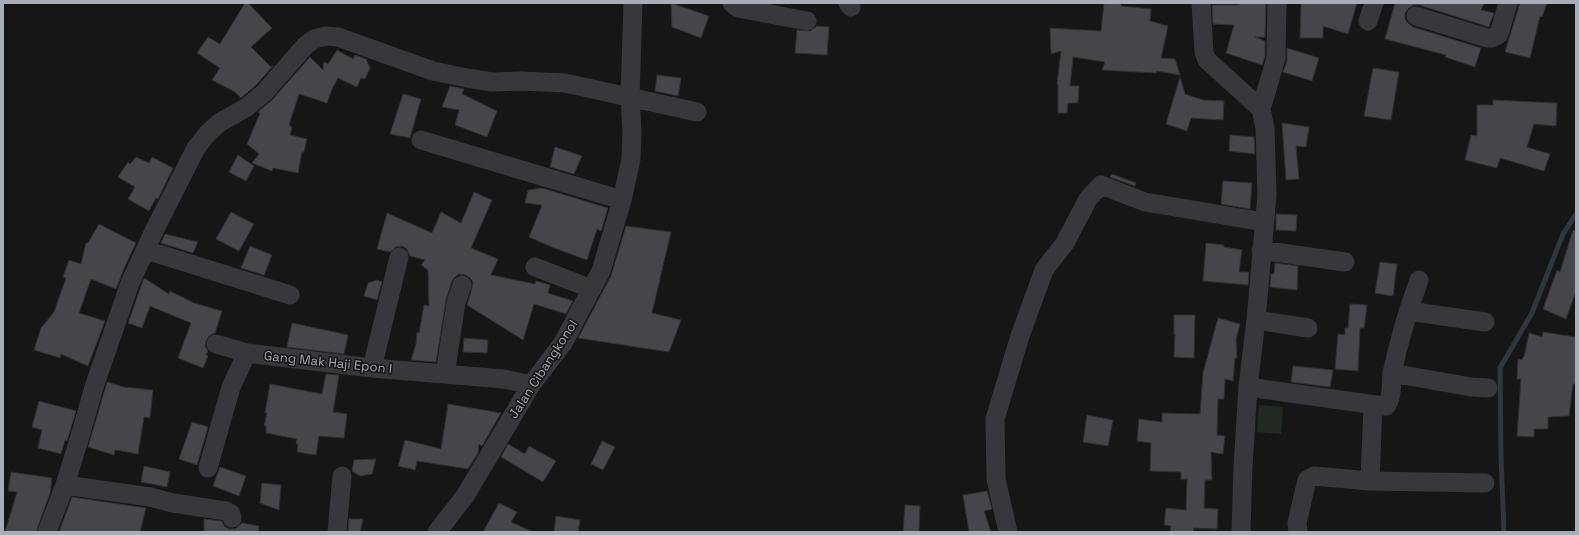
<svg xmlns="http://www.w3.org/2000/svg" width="1579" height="535" viewBox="0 0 1579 535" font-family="'Space Grotesk',sans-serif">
	<rect width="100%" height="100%" fill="#161617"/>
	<path fill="#222a23" d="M1259,405L1283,407L1281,434L1257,432Z"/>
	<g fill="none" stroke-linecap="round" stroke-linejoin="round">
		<path stroke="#2e373d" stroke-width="5" d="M1504,532L1501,456L1500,368L1532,313L1563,234L1576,214"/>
	</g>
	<path fill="#45464a" stroke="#303033" d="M245,3H248L272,28L251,47L271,67L273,66L256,85L241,98L235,92L212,80L220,68L197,53L208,37L220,44Z
		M671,3L709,16L701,38L672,27Z
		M1104,3H1121V6L1151,9L1150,21L1168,26L1161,58L1175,59L1180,75L1157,71L1156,73L1102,70L1105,62L1073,57L1070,86H1079L1078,103H1068L1067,113H1058V84H1057L1061,51L1051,54L1050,28L1101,31Z
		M1240,3H1266L1265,37H1255L1265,41V56L1262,65L1226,53L1234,25L1213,24L1212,5H1239Z
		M1301,3H1357L1348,34L1323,26V38H1300Z
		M1395,3H1484L1481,10L1494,13L1489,27L1419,5H1414L1409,8L1405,13V19L1408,23L1413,27L1481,48L1475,67L1445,57L1446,55L1385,39Z
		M1520,3H1547L1542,17L1540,16L1530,58L1505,52Z
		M817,26L829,27L827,55L795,53L797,30L810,31Z
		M1287,48L1319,58L1312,81L1283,72L1287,61Z
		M337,50L353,59L355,55L366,59L370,68L365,79L361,78L357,87L338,78L332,89L327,103L299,94L289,125L292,127L290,135L307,139L304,152H302L298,173L273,168L272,171L252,163L259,154L247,144L260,113L258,112L272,100L310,57L323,70L324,62L328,64Z
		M1373,68L1399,72L1391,120L1364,116Z
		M657,75L681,78L678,96L655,91Z
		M1180,77L1185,94L1203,100L1224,101L1223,120L1191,118L1187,131L1166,124Z
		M450,86L464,89L462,94L497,111L487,137L455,125L459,110L442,107Z
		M403,94L421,99L410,138L390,134Z
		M1493,100L1557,103L1556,126L1534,124L1527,147L1550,154L1544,171L1500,158L1497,168L1465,160L1471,135L1477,136V105H1493Z
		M1282,123L1309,127L1306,147L1296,146L1299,179L1286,180Z
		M1230,135L1254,137L1255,154L1229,151Z
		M555,147L582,156L574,174L550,167Z
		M238,155L254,166L246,181L229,172Z
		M136,157L149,163L152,157L173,168L158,199L156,198L149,211L128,199L135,187L118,177L128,162L130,164Z
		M1112,174L1136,183L1135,186L1110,177Z
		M1223,181L1252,183L1250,209L1221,204Z
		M542,188L608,208L601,231L597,229L587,260L554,248L529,237L542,205L525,203L528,190Z
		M474,192L492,200L471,248L498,259L491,275L535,284L536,281L550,285L548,293L573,301L566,314L534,304L523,340L467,305L472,288L473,282L470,278L466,275L459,274L455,277L452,281L446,300L436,362L411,360L416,344L417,332L419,333L424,305L429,306L428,270L421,265L425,260L410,256L407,249L402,246L396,247L390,252L377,249L387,213L432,233L441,212L461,223Z
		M231,212L254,224L239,251L216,239Z
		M1276,214L1297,215L1296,231L1276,230Z
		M99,224L136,243L125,266L116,289L91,279L79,313L105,321L88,366L61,354L60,358L34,350L41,328L54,312L66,278L63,277L69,260L81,264L86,243H88Z
		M626,226L671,232L652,313L681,320L669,352L578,338L611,276Z
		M1573,230L1576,231V291L1566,319L1543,309L1557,270L1560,272Z
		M165,234L198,242L193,253L161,243Z
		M1206,243L1224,245V247L1242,250L1239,272H1249L1248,285L1203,281Z
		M250,246L272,255L264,275L241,268Z
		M1380,262L1397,264L1393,296L1375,293Z
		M1275,263L1298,266L1297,290L1270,287L1271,274H1274Z
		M144,278L169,294L170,291L194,303L222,311L215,333L209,336L206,341L205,346L208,351L206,355L208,356L203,368L178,358L191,323L150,306L142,328L128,323Z
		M377,280L382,282L377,300L364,296L368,283Z
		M1350,304L1367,305L1364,328H1360L1358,371L1335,369L1338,334L1345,335V328H1348Z
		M1174,315H1195L1194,358L1174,357L1175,334H1174Z
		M1218,318L1240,324L1236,339L1237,358H1235L1233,381L1225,379L1224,399H1218L1217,435L1225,436L1223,454L1211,452L1212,480H1205L1204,508L1218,509L1217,529L1194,528L1193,532H1170L1171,526L1164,525L1166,508L1186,510L1187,479L1181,480V472L1150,471L1151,443L1137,441L1139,419L1162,422V413L1200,414L1203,373Z
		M292,323L348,335L344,354L287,347Z
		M1543,332L1576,337V384H1573L1569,416L1548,417V429H1534V437L1517,436L1521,379H1517L1518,359L1522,360L1523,357H1524L1529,333L1542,337Z
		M464,338L488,340L487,353L463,352Z
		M1293,366L1333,370L1330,387L1291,382Z
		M326,374L339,375L333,412L347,414L344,438L319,436L316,455L297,452L298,444H296L297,439L266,433V426H264L267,413H265L270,384L322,394Z
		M107,382L124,387L153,390L150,418L144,417L138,454L115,450L114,455L88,447Z
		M39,401L76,411L67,441L65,440L61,454L38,448L42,430L32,427Z
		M448,404L501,413L482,446L479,444L478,453L468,469L417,461L415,470L398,466L405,440L441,449Z
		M1087,415L1113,420L1108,446L1083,442Z
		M192,422L208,427L197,465L179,459Z
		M602,441L615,447L603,470L591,464Z
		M508,444L525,454L529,446L556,461L543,482L501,457Z
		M376,459L372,474L360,476L352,471L354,460Z
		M144,466L170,472L167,487L141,482Z
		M220,467L246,476L239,496L213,486Z
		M11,472L52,478L50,493L36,532H5L17,492L8,491Z
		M262,483L281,485L279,510L260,503Z
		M987,491L992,509L984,511L991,532H969L963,495Z
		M72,497L146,508L140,532H59Z
		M499,503L517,512L511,522L533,532H483Z
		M905,505L920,506L919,532H903Z
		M556,516L580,520L578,532H554Z
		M204,519L222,521L224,526L229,529H235L242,523L259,526L258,532H204Z
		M349,519H363L360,532H348Z"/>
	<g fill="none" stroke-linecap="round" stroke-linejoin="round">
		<path stroke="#37383c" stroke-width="19" d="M732,3L738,8L807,21
			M848,3L851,7
			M1201,3L1204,52L1207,60L1261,109L1265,128L1267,195L1256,320L1248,387L1243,466L1241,532
			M1416,16L1487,38H1492L1499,34L1508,3
			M1368,21L1374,3
			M1261,109L1276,58L1277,3
			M421,140L622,200
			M146,250L290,295
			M1261,250L1345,262
			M535,267L592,289
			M1408,311L1485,322
			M1256,320L1308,328
			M216,344L247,353
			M372,368L399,257
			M1392,373L1471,387L1488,388
			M445,374L456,303L462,285
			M1248,387L1383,406H1386C1393,398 1391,382 1392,373C1399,341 1408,310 1419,280
			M208,468L231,387L247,353L372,368L504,379L531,385
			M1370,481L1485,483
			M65,485L150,497L173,503L226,511L231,514L232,518
			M47,532L65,485L81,433L94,387L130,283L155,229L196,148L207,134L219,123L247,107L264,93L305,46L314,39L326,36L338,37L433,71L467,78L492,82L521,81L565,83L697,112
			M337,532L342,476
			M437,532L465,496L531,385L563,343L601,271L622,200L631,159L632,131L630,97L633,3
			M1008,532L996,479L995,419L1020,336L1044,270L1065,243L1088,199L1101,185L1145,202L1264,222
			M1298,532L1297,523L1307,480L1314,476L1370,481L1373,405"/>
	</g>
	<g text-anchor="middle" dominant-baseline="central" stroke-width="3" stroke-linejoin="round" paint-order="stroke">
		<g font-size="13" fill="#a8adb7" stroke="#111112">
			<text transform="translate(328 362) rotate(6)">Gang Mak Haji Epon I</text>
			<text transform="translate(543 369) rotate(-57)">Jalan Cibangkonol</text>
		</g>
	</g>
	<rect width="1579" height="535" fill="none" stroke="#a8adb7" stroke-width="8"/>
</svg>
